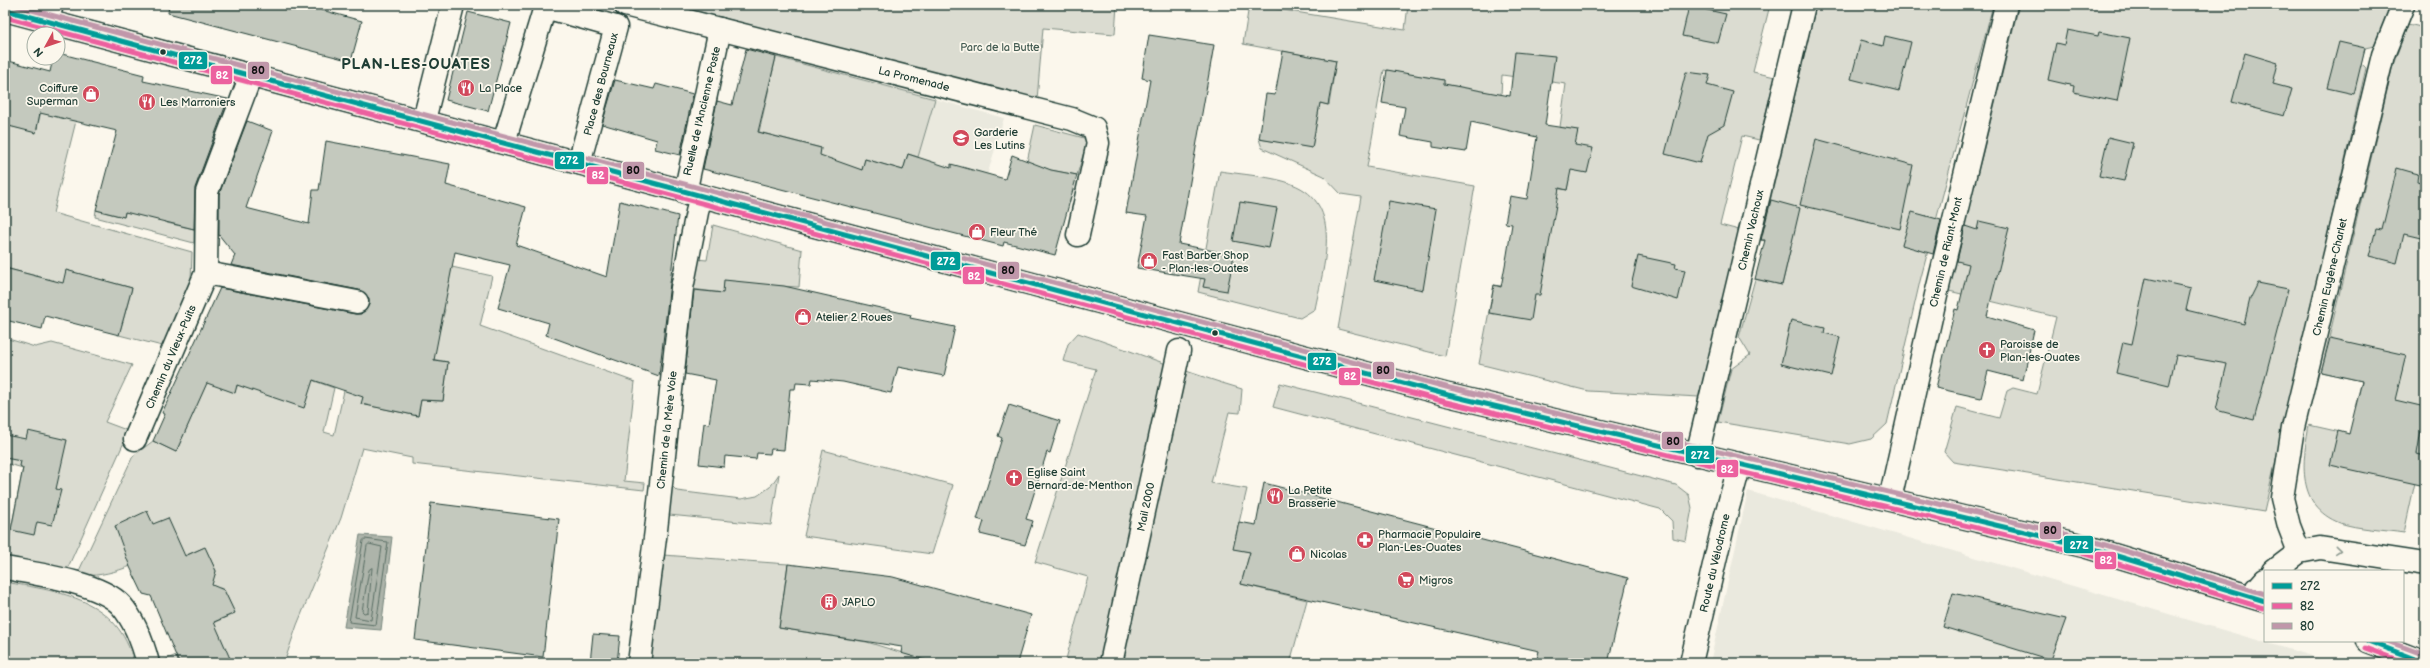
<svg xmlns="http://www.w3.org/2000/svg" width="2430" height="668" viewBox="0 0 2430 668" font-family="'Balsamiq Sans',sans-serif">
	<rect width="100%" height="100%" fill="#fbf7ec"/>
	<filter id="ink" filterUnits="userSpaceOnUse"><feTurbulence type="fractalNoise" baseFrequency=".025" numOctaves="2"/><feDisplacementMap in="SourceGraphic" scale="8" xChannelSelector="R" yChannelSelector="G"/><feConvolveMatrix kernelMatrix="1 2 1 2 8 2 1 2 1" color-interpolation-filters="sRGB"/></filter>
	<g filter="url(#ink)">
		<path fill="#eae9de" d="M935,99L1004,118L985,183L951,165L949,174L916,164Z
			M1748,491L2336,663H1710Z"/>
		<path fill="#dbdcd1" stroke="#7d8c82" d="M674,5H1117L1115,34L1043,28L1037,100Z
			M1249,5H1265V7L1405,30L1408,5H1770L1753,72L1775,77L1759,140L1742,136L1720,225L1739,230L1699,397L1588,391L1479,364L1494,285L1501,286L1554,188L1567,190L1577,131L1560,127L1566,84L1502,75L1501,95L1443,84L1444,80L1384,70L1367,167L1475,186L1445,356L1338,329L1361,197L1341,194L1324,176L1262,148L1259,139L1312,147L1320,103L1329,105L1336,61L1243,44Z
			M1816,5H1993L1920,281L1887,424L1871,439L1850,444L1718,422L1731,369L1750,355L1739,337L1755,279L1782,285L1791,247L1761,240Z
			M2019,5H2391L2374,46L2365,48L2361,63L2366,68L2264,512L1953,462L1944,452L1957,407L1999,418L2007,391L2013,388L2037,394L2056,317L1945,290L1982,156Z
			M2408,24L2425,28V456L2421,455L2404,533C2385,530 2357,529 2340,523C2296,506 2302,462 2309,425L2358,436L2364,409L2355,407L2362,381L2321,372L2393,65Z
			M776,57L935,99L918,157L908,154L903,170L865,159L862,170L817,165L821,148L759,132Z
			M41,111L76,121L53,213L192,252L191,280L166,347L119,335L132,288L71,272L59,320L54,317L55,281L5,268V125L36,132Z
			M1035,125L1084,138L1087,142L1077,175L1050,170L1027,162Z
			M1220,171C1239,174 1276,177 1292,184C1345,204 1323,268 1315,309L1300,318L1198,292Z
			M129,195L171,206L167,223L194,229V243L95,217L96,210L124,217Z
			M713,225L802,250L799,287L776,286L723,293L691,289L696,259L707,260Z
			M452,267L492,276L480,326L635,382L624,481L645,483L644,490L412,464V458L362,448L341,518L297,625L284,663H159L212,638L206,626L231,615L233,610L224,590L220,588L206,593L201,582L215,575L216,571L206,550L203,548L177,559L172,548C142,561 110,579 77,575L133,456L153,441L176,452L208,380L235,391L239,382L287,371L334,388L324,432L334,435L346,382L365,388L362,404L418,416L421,400L443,401L448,362L431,359L445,310L442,305Z
			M1078,333C1133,351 1187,373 1242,389L1240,413L1229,412L1211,483L1247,489L1233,548L1250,552L1241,584L1307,600L1290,663H1065L1088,577L1035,562L1096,369L1063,361L1068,344Z
			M5,338L35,347L52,343L132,365L105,422L129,431L65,574L5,560L23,468L5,463Z
			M1280,383L1676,485L1689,495L1692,508L1686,541L1673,538L1672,521L1660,509L1273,407Z
			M823,450L953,485L932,554L804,536Z
			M779,474L771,525L669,515L668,482L677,491L741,499L757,496L770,487Z
			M663,555L788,564L779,628L867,642L935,663H650Z
			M5,582C61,592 118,598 134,663H5Z"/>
		<path fill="#adb4aa" stroke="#74847b" d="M360,535L392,537L381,630L344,627Z"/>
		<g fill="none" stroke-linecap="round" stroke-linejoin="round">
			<path stroke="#586d63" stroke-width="1" d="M365,539L388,542L376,625L349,622L363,541Z
				M369,544L382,547L371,620L355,617L367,546Z
				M372,568L368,612L364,613L362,611L369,570Z"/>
		</g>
		<path fill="#c4c9be" stroke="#1f3d34" d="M169,5H319L318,9L362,21L351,61L168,13Z
			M1689,6L1726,14L1718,43L1682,36Z
			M468,12L511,23L488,111L446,100Z
			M2067,30L2098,36L2099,32L2130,38L2117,101L2073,92L2074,86L2048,80L2056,43L2064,45Z
			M1149,35L1214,45L1179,244L1234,255L1227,291L1203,287L1205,279L1137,268L1147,216L1126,213L1150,80L1142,78Z
			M1885,36L1911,42L1899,91L1851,79L1861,40L1883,46Z
			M2339,42L2365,48L2354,94L2327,88Z
			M746,49L776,57L758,132L821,148L820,155L862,170L865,159L903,170L908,154L951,168V164L1005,179L1012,155L1051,170L1077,175L1055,255L1004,242L1003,246L703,169L717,101L732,105Z
			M1283,51L1336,61L1328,105L1320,103L1312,148L1259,139L1266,94L1275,95Z
			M1515,52L1555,56L1545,125L1578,130L1575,145L1593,148L1587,173L1571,170L1567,190L1559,188L1540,295H1535L1531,320L1489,313L1494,285L1501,287L1507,255L1512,224L1505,223L1510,196L1527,199L1537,137L1471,122L1466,152L1433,147V142L1400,136L1405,107L1382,103L1387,70L1444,80V84L1510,96Z
			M58,53L144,75L143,81L228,99L195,188L194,229L125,212L124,217L96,210L117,131L40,113L36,133L5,125V60L50,72L53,58H58Z
			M2245,53L2278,63L2273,84L2292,89L2284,116L2232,102Z
			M1686,72L1710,75L1707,85L1733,92L1724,125L1708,134L1700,163L1665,154Z
			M615,80L654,89L656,84L693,94L680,155L655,149L657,140L602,124Z
			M247,121L273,131L246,208L309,224L313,190H319L326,141L450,164L446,185L526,207L516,245L607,277L620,201L678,216L659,376L546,335L549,323L498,308L510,265L455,252L434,360L448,362L443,401L421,400L418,416L361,404L363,397L313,380L304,408L237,385L235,393L207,383L176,452L153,441L165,414L162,413L220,288L355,314H361L369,305V298L359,290L231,265L235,255L219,235V194Z
			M2108,137L2133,143L2124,181L2099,176Z
			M1816,139L1913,165L1900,229L1800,205Z
			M2397,168L2418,174L2417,181L2425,183V239L2404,234L2397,263L2369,256L2376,229L2382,230Z
			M1771,200L1800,208L1782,285L1755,279L1765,240H1761Z
			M1389,201L1436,209L1423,290L1374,280Z
			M1240,202L1277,208L1269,248L1233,241Z
			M1912,212L1941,220L1933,254L1902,245Z
			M1979,221L2009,228L1987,316L2034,330L2023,380L1988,371L1981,398L1936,388L1955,309L1958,310L1969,264L1957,261L1965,226L1977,230Z
			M1638,256L1676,264L1675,268L1685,270L1678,300L1631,286Z
			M5,268L63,283L66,270L132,288L119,335L45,316L42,329L5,320Z
			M2146,278L2191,288L2186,310L2244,324L2250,299L2258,283L2288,289L2254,420L2216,410L2227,364L2176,355L2169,386L2116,373L2123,342L2132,344Z
			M724,280L784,286L911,315L910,318L955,327L944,376L898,367L891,393L843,382L812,379L811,384L796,383L795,389H790L784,450L771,449L770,454L757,453L756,459L725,456L724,467L699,464L704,423L709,424L716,380L685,374L694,290L723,293Z
			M1791,320L1825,328L1824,333L1840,337L1831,376L1781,364Z
			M2330,338L2406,355L2395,400L2425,407L2417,454L2425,456V486L2330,465L2338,431L2349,434L2362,381L2321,372Z
			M1009,405L1060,421L1050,453L1047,452L1026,519L1033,521L1025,545L980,534L984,521L977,519L1002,438L998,436Z
			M28,431L67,440L56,489L61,490L52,525L37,522L34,535L11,530L23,468L20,466L21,461L5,458V435L26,439Z
			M1264,483L1628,578L1608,663H1536L1539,651L1241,584L1250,552L1233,549L1239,522L1256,525Z
			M431,503L559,519L543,657L415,640Z
			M147,511L153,524L168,518L185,556L205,547L216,571L212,585L224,590L235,613L214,622L232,663H179L151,596L143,594L130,567L115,526Z
			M788,564L893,577L1031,615L1017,663H935L901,653L902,647L779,628Z
			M1953,593L2066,619L2051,660L1943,627Z
			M593,634L620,636L617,663H590Z"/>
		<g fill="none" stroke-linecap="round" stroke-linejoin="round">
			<defs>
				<path id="pedestrian" d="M625,5L1072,119L1094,128L1098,143L1078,235
					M1111,663L1179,351"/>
				<path id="minor" d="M47,22L52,5
					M424,120L453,5
					M504,142L545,7L616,27L579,163
					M685,193L720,29
					M206,273L357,302
					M135,439L206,273L207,192L251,75
					M1697,455L1804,5
					M1890,499L1936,295L2006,5
					M2299,552L2289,526L2282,498L2293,428L2383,55L2403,5
					M5,568C36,574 99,582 121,605C134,620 143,644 148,663
					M2274,571L2299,552L2320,548L2425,564
					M2251,596L2265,580
					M639,663L656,530L682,288L700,197
					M1691,663L1724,522L1740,464"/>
				<path id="secondary" d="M5,10L1448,395L2084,546L2265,601
					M2368,641L2425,663"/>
			</defs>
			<use href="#pedestrian" stroke="#1f3d34" stroke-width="25"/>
			<use href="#minor" stroke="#1f3d34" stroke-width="25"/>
			<use href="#secondary" stroke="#1f3d34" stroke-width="25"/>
			<use href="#pedestrian" stroke="#fbf7ec" stroke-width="22"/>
			<use href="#minor" stroke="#fbf7ec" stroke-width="22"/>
			<use href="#secondary" stroke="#fbf7ec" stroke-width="22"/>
			<defs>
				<path id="bus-1" d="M5,10L1448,395L2084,546L2265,601
					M2368,641L2425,663"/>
				<path id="bus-2" d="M5,17L1446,402L2082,553L2263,608
					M2365,648L2406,663"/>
				<path id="bus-3" d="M13,5L1450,388L2086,539L2265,594
					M2387,641L2425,655"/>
			</defs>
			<use href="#bus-1" stroke="#fbf7ec" stroke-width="8"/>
			<use href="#bus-2" stroke="#fbf7ec" stroke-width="8"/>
			<use href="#bus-3" stroke="#fbf7ec" stroke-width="8"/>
			<use href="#bus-1" stroke="#009c98" stroke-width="5"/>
			<use href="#bus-2" stroke="#ec619f" stroke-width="5"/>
			<use href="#bus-3" stroke="#c097aa" stroke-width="5"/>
		</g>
		<defs><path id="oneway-chevron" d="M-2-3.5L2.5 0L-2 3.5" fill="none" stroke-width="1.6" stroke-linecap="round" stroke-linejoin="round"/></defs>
		<use stroke="#8d9a90" href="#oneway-chevron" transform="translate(2338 550) rotate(5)"/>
	</g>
	<defs>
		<symbol id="restaurant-disc" viewBox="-11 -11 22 22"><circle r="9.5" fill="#d1495b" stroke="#fbf7ec"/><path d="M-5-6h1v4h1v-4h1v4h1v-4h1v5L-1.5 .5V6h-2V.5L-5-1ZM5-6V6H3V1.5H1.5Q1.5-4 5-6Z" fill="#fff"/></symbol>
		<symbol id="shop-disc" viewBox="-11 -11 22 22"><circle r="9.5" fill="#d1495b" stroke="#fbf7ec"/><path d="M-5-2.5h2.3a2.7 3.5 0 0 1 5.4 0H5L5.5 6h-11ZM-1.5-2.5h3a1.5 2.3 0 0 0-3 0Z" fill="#fff"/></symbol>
		<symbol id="school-disc" viewBox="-11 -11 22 22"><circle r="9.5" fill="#d1495b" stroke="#fbf7ec"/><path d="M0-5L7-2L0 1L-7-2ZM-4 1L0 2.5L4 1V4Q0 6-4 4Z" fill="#fff"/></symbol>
		<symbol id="church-disc" viewBox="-11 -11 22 22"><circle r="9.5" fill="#d1495b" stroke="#fbf7ec"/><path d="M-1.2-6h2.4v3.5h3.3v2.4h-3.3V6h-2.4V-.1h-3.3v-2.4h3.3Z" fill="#fff"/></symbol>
		<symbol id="pharmacy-disc" viewBox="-11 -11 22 22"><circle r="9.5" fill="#d1495b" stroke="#fbf7ec"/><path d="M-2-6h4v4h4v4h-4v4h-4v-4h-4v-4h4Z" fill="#fff"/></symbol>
		<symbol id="supermarket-disc" viewBox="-11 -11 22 22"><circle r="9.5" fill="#d1495b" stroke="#fbf7ec"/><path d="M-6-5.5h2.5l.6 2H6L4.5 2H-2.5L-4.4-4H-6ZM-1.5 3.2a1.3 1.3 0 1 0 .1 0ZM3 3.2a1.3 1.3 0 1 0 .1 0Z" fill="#fff"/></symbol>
		<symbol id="building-disc" viewBox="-11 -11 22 22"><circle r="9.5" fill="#d1495b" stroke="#fbf7ec"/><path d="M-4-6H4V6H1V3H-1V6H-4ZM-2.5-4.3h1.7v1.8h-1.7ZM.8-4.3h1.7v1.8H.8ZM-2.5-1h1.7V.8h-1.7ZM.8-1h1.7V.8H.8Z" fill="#fff"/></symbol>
	</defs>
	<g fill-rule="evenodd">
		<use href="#restaurant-disc" x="456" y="78" width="20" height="20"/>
		<use href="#shop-disc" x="81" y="84" width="20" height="20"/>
		<use href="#restaurant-disc" x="137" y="92" width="20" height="20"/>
		<use href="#school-disc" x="951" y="128" width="20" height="20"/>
		<use href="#shop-disc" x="967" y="222" width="20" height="20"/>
		<use href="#shop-disc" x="1139" y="251" width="20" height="20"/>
		<use href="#shop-disc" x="793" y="307" width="20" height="20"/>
		<use href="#church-disc" x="1977" y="340" width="20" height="20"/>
		<use href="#church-disc" x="1004" y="468" width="20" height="20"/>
		<use href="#restaurant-disc" x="1265" y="486" width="20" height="20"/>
		<use href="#pharmacy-disc" x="1355" y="530" width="20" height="20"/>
		<use href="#shop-disc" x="1287" y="544" width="20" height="20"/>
		<use href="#supermarket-disc" x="1396" y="570" width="20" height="20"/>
		<use href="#building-disc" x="819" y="592" width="20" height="20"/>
	</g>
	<g fill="#1f3d34" stroke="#fbf7ec" stroke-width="1.5">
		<circle cx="163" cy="52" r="3.5"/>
		<circle cx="1215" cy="333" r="3.5"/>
	</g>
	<g text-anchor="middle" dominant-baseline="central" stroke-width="3.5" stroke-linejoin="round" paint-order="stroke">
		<g font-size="11" fill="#455d53" stroke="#fbf7ec">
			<text x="1000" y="47">Parc de la Butte</text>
		</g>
		<g font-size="11" fill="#1f3d34" stroke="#fbf7ec">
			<text transform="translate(914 79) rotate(14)">La Promenade</text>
			<text transform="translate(601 84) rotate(-75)">Place des Bourneaux</text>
			<text transform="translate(702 111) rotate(-77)">Ruelle de l'Ancienne Poste</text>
			<text transform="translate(1751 230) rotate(-77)">Chemin Vachoux</text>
			<text transform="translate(1946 252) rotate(-77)">Chemin de Riant-Mont</text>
			<text transform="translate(2330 277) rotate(-77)">Chemin Eugène-Charlet</text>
			<text transform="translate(171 357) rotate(-67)">Chemin du Vieux-Puits</text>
			<text transform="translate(667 430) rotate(-84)">Chemin de la Mère Voie</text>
			<text transform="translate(1146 507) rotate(-78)">Mail 2000</text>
			<text transform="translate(1715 563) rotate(-77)">Route du Vélodrome</text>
		</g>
		<g font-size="11" fill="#1f3d34" stroke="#fbf7ec" text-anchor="start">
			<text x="78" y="88" text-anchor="end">Coiffure<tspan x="78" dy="13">Superman</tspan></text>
			<text x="479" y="88">La Place</text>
			<text x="160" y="102">Les Marroniers</text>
			<text x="974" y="132">Garderie<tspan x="974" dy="13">Les Lutins</tspan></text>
			<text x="990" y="232">Fleur Thé</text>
			<text x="1162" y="255">Fast Barber Shop<tspan x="1162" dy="13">- Plan-les-Ouates</tspan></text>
			<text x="816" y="317">Atelier 2 Roues</text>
			<text x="2000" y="344">Paroisse de<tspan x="2000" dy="13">Plan-les-Ouates</tspan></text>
			<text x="1027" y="472">Eglise Saint<tspan x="1027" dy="13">Bernard-de-Menthon</tspan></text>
			<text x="1288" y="490">La Petite<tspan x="1288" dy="13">Brasserie</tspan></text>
			<text x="1378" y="534">Pharmacie Populaire<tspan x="1378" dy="13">Plan-Les-Ouates</tspan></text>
			<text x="1310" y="554">Nicolas</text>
			<text x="1419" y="580">Migros</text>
			<text x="842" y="602">JAPLO</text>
		</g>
		<g font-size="15" font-weight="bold" letter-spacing="1" fill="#1f3d34" stroke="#fbf7ec">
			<text x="416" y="64">PLAN-LES-OUATES</text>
		</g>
	</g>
	<g stroke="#fbf7ec" stroke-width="1.5">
		<rect x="178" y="51" width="30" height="19" rx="4" fill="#009c98"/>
		<rect x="247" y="61" width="23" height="19" rx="4" fill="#c097aa"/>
		<rect x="210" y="65" width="23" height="20" rx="4" fill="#ec619f"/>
		<rect x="554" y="151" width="31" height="19" rx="4" fill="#009c98"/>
		<rect x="622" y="161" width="23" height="19" rx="4" fill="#c097aa"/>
		<rect x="586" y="166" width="23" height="19" rx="4" fill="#ec619f"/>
		<rect x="930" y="251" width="31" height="20" rx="4" fill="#009c98"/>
		<rect x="997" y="261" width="23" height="19" rx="4" fill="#c097aa"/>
		<rect x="962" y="266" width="23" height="19" rx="4" fill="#ec619f"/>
		<rect x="1307" y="352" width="30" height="19" rx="4" fill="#009c98"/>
		<rect x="1372" y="361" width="23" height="19" rx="4" fill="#c097aa"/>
		<rect x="1338" y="367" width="23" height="19" rx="4" fill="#ec619f"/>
		<rect x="1661" y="431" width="23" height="19" rx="4" fill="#c097aa"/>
		<rect x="1685" y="445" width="30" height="19" rx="4" fill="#009c98"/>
		<rect x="1716" y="459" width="23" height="19" rx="4" fill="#ec619f"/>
		<rect x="2039" y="521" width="23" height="19" rx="4" fill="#c097aa"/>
		<rect x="2063" y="535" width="31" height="19" rx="4" fill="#009c98"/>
		<rect x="2094" y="551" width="23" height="19" rx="4" fill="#ec619f"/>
	</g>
	<g font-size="11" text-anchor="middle" font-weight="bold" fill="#fff">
		<text x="193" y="64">272</text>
		<text x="222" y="79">82</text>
		<text x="569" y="164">272</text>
		<text x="598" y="179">82</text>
		<text x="946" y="265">272</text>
		<text x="974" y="280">82</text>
		<text x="1322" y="365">272</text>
		<text x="1350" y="380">82</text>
		<text x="1700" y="459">272</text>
		<text x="1727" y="473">82</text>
		<text x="2079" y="549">272</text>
		<text x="2106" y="564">82</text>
	</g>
	<g font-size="11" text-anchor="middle" font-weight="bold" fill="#111">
		<text x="258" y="74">80</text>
		<text x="633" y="174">80</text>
		<text x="1008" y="274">80</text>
		<text x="1383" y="374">80</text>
		<text x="1673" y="445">80</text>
		<text x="2050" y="534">80</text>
	</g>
	<rect width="2430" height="668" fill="none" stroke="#fbf7ec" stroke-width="20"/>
	<rect x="10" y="10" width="2410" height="648" fill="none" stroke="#1f3d34" stroke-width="1.5" filter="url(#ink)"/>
	<rect x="2264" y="570" width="140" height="72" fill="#fbf7ec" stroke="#a3ada2"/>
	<rect x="2272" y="583" width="20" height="6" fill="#009c98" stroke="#a3ada2"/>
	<text x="2300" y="590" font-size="12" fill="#1f3d34">272</text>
	<rect x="2272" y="603" width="20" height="6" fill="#ec619f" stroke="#a3ada2"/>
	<text x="2300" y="610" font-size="12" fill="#1f3d34">82</text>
	<rect x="2272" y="623" width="20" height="6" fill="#c097aa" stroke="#a3ada2"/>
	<text x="2300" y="630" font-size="12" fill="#1f3d34">80</text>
	<g transform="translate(46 46) rotate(230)"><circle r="19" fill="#fbf7ec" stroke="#a3ada2"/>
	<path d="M0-3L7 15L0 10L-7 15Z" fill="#d1495b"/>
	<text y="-6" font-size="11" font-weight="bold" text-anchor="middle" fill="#1f3d34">N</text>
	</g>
</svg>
